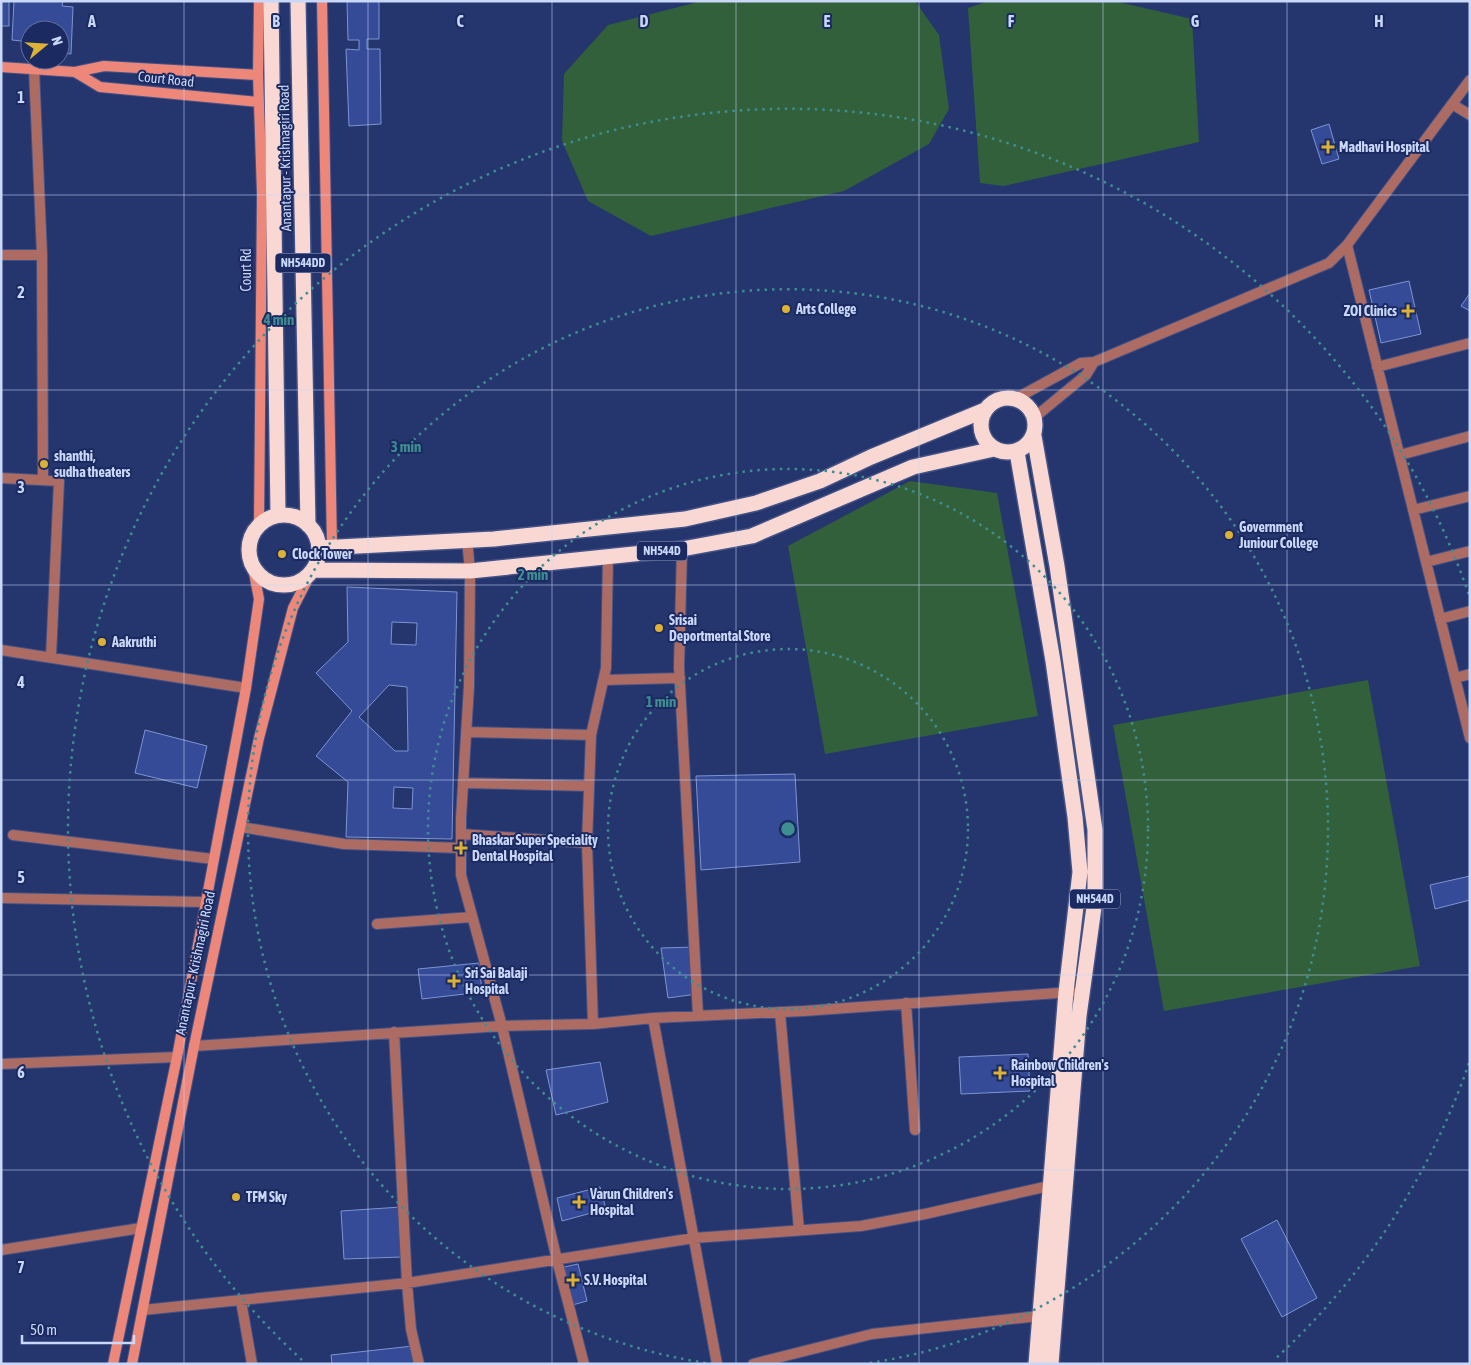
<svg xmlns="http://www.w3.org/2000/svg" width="1471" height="1365" viewBox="0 0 1471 1365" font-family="'Asap Condensed',sans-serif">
	<rect width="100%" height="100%" fill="#25356d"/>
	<path fill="#32603b" d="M702,1H915L939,35L949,109L929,144L844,191L651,236L588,201L562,141L564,74L608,25Z
		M989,1H1114L1192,19L1199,142L1004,186L980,183L968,8Z
		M910,481L997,493L1038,716L825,754L788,546Z
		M1368,680L1420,966L1164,1011L1113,725Z"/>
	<path fill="#354b97" stroke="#7d94d3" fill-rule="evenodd" d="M1,1H9V26H1Z
		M14,1H63L62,6L73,7L71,54L60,53V30H30V42L12,40Z
		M347,1H379V39H367V49H380L381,124L349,126L346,49L359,50V40H348Z
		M1329,124L1339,159L1322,164L1311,130Z
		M1409,281L1421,334L1381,343L1369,290Z
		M1470,293V311L1461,306Z
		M347,587L457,592L452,839L346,837L348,782L316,756L352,711L316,673L348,642ZM392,622L417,623L416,645L391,644ZM389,685L407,687L408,751H395L359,717ZM394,787L413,788L412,809L393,808Z
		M145,730L207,746L197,788L135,773Z
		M795,774L800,862L701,870L696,776Z
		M1470,876V900L1435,909L1430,885Z
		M694,947L697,994L668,998L661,948Z
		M479,963L482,992L422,999L418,969Z
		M1028,1054L1030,1091L961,1094L959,1057Z
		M600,1062L608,1102L556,1115L546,1070Z
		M600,1187L606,1209L562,1221L557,1198Z
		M401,1207L402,1257L344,1259L341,1211Z
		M1277,1220L1317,1298L1282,1317L1241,1239Z
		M578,1264L587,1301L565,1307L555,1269Z
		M413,1346L415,1364H332L331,1355Z"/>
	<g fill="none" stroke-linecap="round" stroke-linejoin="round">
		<defs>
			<path id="street" d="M34,69L42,255L43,480
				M1452,104L1470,115
				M1347,245L1470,738
				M1,255H42
				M1377,367L1470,343
				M1015,399L1081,363L1094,362L1329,263L1347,245L1470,80
				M1035,417L1086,375L1094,362
				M1400,455L1470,436
				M1,478L59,481L51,657
				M1413,510L1470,496
				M467,539L470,571L469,686L461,818V875L502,1026L557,1260L584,1364
				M682,549L679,667L698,1015
				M1426,562L1470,551
				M1440,619L1470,611
				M1,650L246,688
				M1455,678L1470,674
				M604,680L680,678
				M466,732L591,735
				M463,783L589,786
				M241,827L344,844L461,848
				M461,834L587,843
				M13,835L213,859
				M1,898L204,902
				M377,924L472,917
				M906,1003L915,1130
				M780,1012L799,1230
				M653,1018L717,1364
				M593,1024L587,843L591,735L606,668L608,556
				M394,1032L407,1283L411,1329L419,1364
				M194,1046L502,1026L593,1024L653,1018L804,1011L1072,992
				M1,1064L177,1057
				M1,1250L141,1228
				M241,1301L252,1364
				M143,1310L407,1283L694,1238L861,1226L925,1214L1049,1186
				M753,1364L872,1334L1039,1316"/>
			<path id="secondary" d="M259,1L258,75L262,194L259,525
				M322,1L332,547
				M1,67L75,72L104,66L258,75
				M75,72L100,87L259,102
				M113,1364L177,1057L246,688L259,599L253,568
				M132,1364L194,1046L259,738L293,608L310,575"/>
			<path id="highway" d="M271,1L278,515
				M298,1L308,525
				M981 425a27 27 0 1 1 54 0a27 27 0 1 1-54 0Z
				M1034,436L1057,566L1095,830V900L1079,1016L1051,1364
				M1017,452L1053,661L1075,817L1080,872L1066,992L1036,1364
				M249 550a35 35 0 1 1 70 0a35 35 0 1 1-70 0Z
				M319,548L494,539L685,519L756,503L820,481L871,457L985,410
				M313,570L470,571L682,549L752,536L913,467L994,449"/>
		</defs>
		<use href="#street" stroke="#435286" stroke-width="12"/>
		<use href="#secondary" stroke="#435286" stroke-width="12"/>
		<use href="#highway" stroke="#435286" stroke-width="18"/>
		<use href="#street" stroke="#ad6c63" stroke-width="10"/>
		<use href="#secondary" stroke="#ec8779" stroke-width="10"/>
		<use href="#highway" stroke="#f9d8d3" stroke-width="15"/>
	</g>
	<path fill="none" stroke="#c9d7f9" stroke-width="1" stroke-opacity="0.55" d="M184,1V1364M368,1V1364M552,1V1364M736,1V1364M919,1V1364M1103,1V1364M1287,1V1364M1,195H1470M1,390H1470M1,585H1470M1,780H1470M1,975H1470M1,1170H1470"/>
	<g fill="none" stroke="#3e8e91" stroke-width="2.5" stroke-dasharray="2.5 5">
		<circle cx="788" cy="829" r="180"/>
		<circle cx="788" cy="829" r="360"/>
		<path d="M713 1364A540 540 0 1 1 863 1364"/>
		<path d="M1469 1063A720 720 0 0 1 1274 1360M302 1360A720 720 0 1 1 1469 595"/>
	</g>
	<g fill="#ddb133" stroke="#1b2a61" stroke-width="2">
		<path d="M1325.5 139.5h5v5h5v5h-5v5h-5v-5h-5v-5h5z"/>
		<circle cx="786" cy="309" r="5"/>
		<path d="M1405.5 303.5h5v5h5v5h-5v5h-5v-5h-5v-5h5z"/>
		<circle cx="44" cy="464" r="5"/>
		<circle cx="1229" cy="535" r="5"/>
		<circle cx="282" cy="554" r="5"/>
		<circle cx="659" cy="628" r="5"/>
		<circle cx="102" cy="642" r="5"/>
		<path d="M458.5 840.5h5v5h5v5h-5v5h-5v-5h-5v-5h5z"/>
		<path d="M451.5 973.5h5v5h5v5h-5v5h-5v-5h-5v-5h5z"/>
		<path d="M997.5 1065.5h5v5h5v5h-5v5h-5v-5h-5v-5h5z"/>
		<circle cx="236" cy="1197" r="5"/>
		<path d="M576.5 1194.5h5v5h5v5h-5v5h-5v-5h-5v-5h5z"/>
		<path d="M570.5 1272.5h5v5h5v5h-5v5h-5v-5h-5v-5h5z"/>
	</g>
	<g text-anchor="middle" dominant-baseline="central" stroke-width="4" stroke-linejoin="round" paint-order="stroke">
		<g fill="#1b2a61" stroke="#95a3cb" stroke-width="1">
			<rect x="275.5" y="253.5" width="55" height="19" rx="4"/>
			<rect x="637" y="541.5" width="50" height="19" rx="4"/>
			<rect x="1070" y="889.5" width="50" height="19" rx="4"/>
		</g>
		<g font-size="12" font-weight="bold" fill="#c9d7f9">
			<text x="303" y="263">NH544DD</text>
			<text x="662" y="551">NH544D</text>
			<text x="1095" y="899">NH544D</text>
		</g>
		<g font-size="14" fill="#c9d7f9" stroke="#1b2a61">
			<text transform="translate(166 79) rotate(6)">Court Road</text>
			<text transform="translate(285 158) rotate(-91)">Anantapur - Krishnagiri Road</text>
			<text transform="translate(246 270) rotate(-90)">Court Rd</text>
			<text transform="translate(195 963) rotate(-78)">Anantapur - Krishnagiri Road</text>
		</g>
		<g font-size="14" font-weight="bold" fill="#c9d7f9" stroke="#1b2a61" text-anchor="start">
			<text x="1339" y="147">Madhavi Hospital</text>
			<text x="796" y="309">Arts College</text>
			<text x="1397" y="311" text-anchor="end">ZOI Clinics</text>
			<text x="54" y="456">shanthi,<tspan x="54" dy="16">sudha theaters</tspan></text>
			<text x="1239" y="527">Government<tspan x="1239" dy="16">Juniour College</tspan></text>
			<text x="292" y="554">Clock Tower</text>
			<text x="669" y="620">Srisai<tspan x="669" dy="16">Deportmental Store</tspan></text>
			<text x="112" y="642">Aakruthi</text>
			<text x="472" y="840">Bhaskar Super Speciality<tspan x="472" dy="16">Dental Hospital</tspan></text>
			<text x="465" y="973">Sri Sai Balaji<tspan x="465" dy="16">Hospital</tspan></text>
			<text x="1011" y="1065">Rainbow Children's<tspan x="1011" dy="16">Hospital</tspan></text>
			<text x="590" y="1194">Varun Children's<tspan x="590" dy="16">Hospital</tspan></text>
			<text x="246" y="1197">TFM Sky</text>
			<text x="584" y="1280">S.V. Hospital</text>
		</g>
	</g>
	<g font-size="16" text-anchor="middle" font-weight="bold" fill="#c9d7f9" stroke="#1b2a61" stroke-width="4" stroke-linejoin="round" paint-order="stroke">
		<text x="92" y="27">A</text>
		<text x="276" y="27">B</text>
		<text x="460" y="27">C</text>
		<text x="644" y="27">D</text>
		<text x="827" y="27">E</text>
		<text x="1011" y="27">F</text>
		<text x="1195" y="27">G</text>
		<text x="1379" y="27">H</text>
		<text x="21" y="103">1</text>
		<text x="21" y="298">2</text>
		<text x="21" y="493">3</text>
		<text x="21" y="688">4</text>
		<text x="21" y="883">5</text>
		<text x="21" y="1078">6</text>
		<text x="21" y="1273">7</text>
	</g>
	<circle cx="788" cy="829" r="8" fill="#3e8e91" stroke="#1b2a61" stroke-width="2.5"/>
	<g font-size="15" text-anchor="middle" font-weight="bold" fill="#3e8e91" stroke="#1b2a61" stroke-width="4" stroke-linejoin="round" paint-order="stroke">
		<text x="279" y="325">4 min</text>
		<text x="406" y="452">3 min</text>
		<text x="533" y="580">2 min</text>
		<text x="661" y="707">1 min</text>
	</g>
	<rect width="1471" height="1365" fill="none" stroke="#c9d7f9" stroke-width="5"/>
	<g transform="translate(45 45) rotate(72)"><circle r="24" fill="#1b2a61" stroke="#616f9e"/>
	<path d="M0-4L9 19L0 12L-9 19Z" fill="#ddb133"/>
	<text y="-8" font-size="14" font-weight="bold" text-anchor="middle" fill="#c9d7f9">N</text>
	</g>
	<path d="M22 1335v8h112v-8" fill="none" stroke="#c9d7f9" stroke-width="2.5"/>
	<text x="30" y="1335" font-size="15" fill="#c9d7f9" stroke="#1b2a61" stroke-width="4" paint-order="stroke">50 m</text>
</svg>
